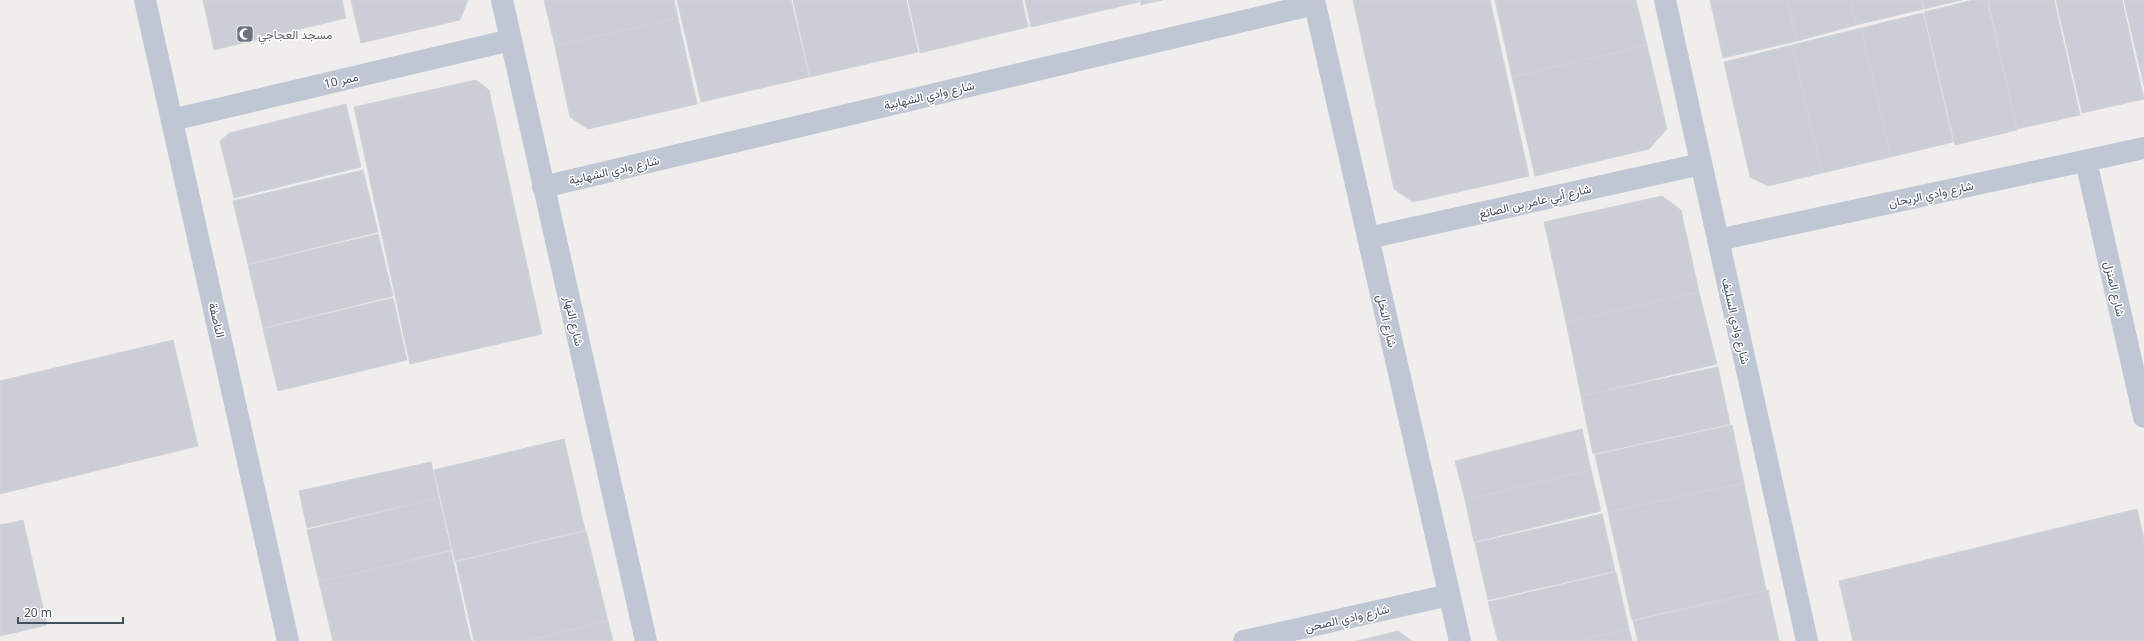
<svg xmlns="http://www.w3.org/2000/svg" width="2144" height="641" viewBox="0 0 2144 641" font-family="'Noto Sans',Vazirmatn,sans-serif">
	<rect width="100%" height="100%" fill="#f0eeed"/>
	<path fill="#ccced6" stroke="#d1d2da" d="M203,0H342L346,18L214,50Z
		M351,0H468L460,20L361,43Z
		M544,0H674L678,18L555,46Z
		M677,0H791L809,77L701,102Z
		M793,0H906L918,52L810,77Z
		M908,0H1022L1028,27L920,53Z
		M1025,0H1139V2L1031,27Z
		M1140,0H1162L1141,5Z
		M1353,0H1490L1529,176L1413,202L1394,189Z
		M1495,0H1636L1647,45L1512,77Z
		M1710,0H1787L1797,41L1723,58Z
		M1787,0H1850L1856,25L1797,41Z
		M1850,0H1921L1923,9L1856,25Z
		M1922,0H1962L1924,9Z
		M1973,0H1987L2017,130L1955,145L1924,12Z
		M1988,0H2054L2080,115L2017,129Z
		M2056,0H2122L2144,99L2082,113Z
		M2124,0H2144V86Z
		M1923,13L1953,142L1891,157L1861,28Z
		M678,18L697,104L588,129L570,117L555,46Z
		M1861,28L1891,157L1822,173L1792,45Z
		M1647,45L1667,129L1649,149L1535,176L1512,77Z
		M1792,45L1822,173L1768,186L1750,177L1724,62Z
		M476,80L489,90L542,334L410,364L354,107Z
		M346,104L361,167L234,198L220,141L229,133Z
		M363,170L378,232L248,264L233,201Z
		M1662,196L1681,210L1699,292L1566,322L1544,222Z
		M378,234L393,296L263,328L248,265Z
		M1699,292L1717,364L1581,396L1566,322Z
		M393,298L407,360L278,391L263,329Z
		M173,340L198,446L0,494V381Z
		M1718,367L1730,424L1593,454L1581,396Z
		M1732,425L1744,483L1608,512L1595,455Z
		M1582,429L1591,470L1465,500L1455,461Z
		M564,439L585,530L455,561L434,470Z
		M431,462L439,498L307,528L299,491Z
		M1591,470L1601,511L1474,542L1465,500Z
		M1744,483L1766,590L1632,620L1608,512Z
		M439,498L451,550L319,582L307,530Z
		M2137,509L2144,539V641H1853L1839,581Z
		M1602,514L1615,571L1488,600L1475,543Z
		M23,520L47,625L0,636V525Z
		M586,531L608,621L525,641H474L456,562Z
		M451,551L471,641H333L319,582Z
		M1616,572L1629,629L1577,641H1498L1488,602Z
		M1768,590L1779,641H1638L1633,621Z
		M608,621L613,641H525Z
		M1629,629L1632,641H1577Z
		M1398,631L1412,641H1357Z"/>
	<g fill="none" stroke-linecap="round" stroke-linejoin="round">
		<path stroke="#c0c7d4" stroke-width="22" d="M145,0L288,641
			M502,0L646,641
			M1314,0L1460,641
			M1665,0L1807,641
			M172,120L511,40
			M2086,161L2144,417
			M543,187L1315,4
			M1368,238L1701,164
			M1718,240L2144,148
			M1244,641L1449,595"/>
	</g>
	<defs>
		<symbol id="mosque-square" viewBox="-11 -11 22 22"><rect x="-9" y="-9" width="18" height="18" rx="4" fill="#6b7280" stroke="#fff"/><path d="M3.5-4.9A6 6 0 1 0 3.5 4.9A5 5 0 1 1 3.5-4.9Z" fill="#fff"/></symbol>
	</defs>
	<g fill-rule="evenodd">
		<use href="#mosque-square" x="235" y="24" width="20" height="20"/>
	</g>
	<g text-anchor="middle" dominant-baseline="central" stroke-width="3" stroke-linejoin="round" paint-order="stroke">
		<g font-size="12" fill="#5b616d" stroke="#fff" text-anchor="start">
			<text x="258" y="34">مسجد العجاجي</text>
		</g>
		<g font-size="12" fill="#444d5c" stroke="#fff">
			<text transform="translate(341 80) rotate(-13)">ممر 10</text>
			<text transform="translate(929 95) rotate(-13)">شارع وادي الشهابية</text>
			<text transform="translate(614 170) rotate(-13)">شارع وادي الشهابية</text>
			<text transform="translate(1931 194) rotate(-12)">شارع وادي الريحان</text>
			<text transform="translate(1535 201) rotate(-13)">شارع أبي عامر بن الصائغ</text>
			<text transform="translate(2115 289) rotate(77)">شارع المنزل</text>
			<text transform="translate(217 320) rotate(77)">الناصفة</text>
			<text transform="translate(574 321) rotate(77)">شارع النهار</text>
			<text transform="translate(1387 321) rotate(77)">شارع النخل</text>
			<text transform="translate(1736 321) rotate(77)">شارع وادي السليف</text>
			<text transform="translate(1347 618) rotate(-13)">شارع وادي الصحن</text>
		</g>
	</g>
	<path d="M18 617v6h105v-6" fill="none" stroke="#444d5c" stroke-width="2"/>
	<text x="24" y="617" font-size="12" fill="#444d5c" stroke="#ffffff" stroke-width="3" paint-order="stroke">20 m</text>
</svg>
